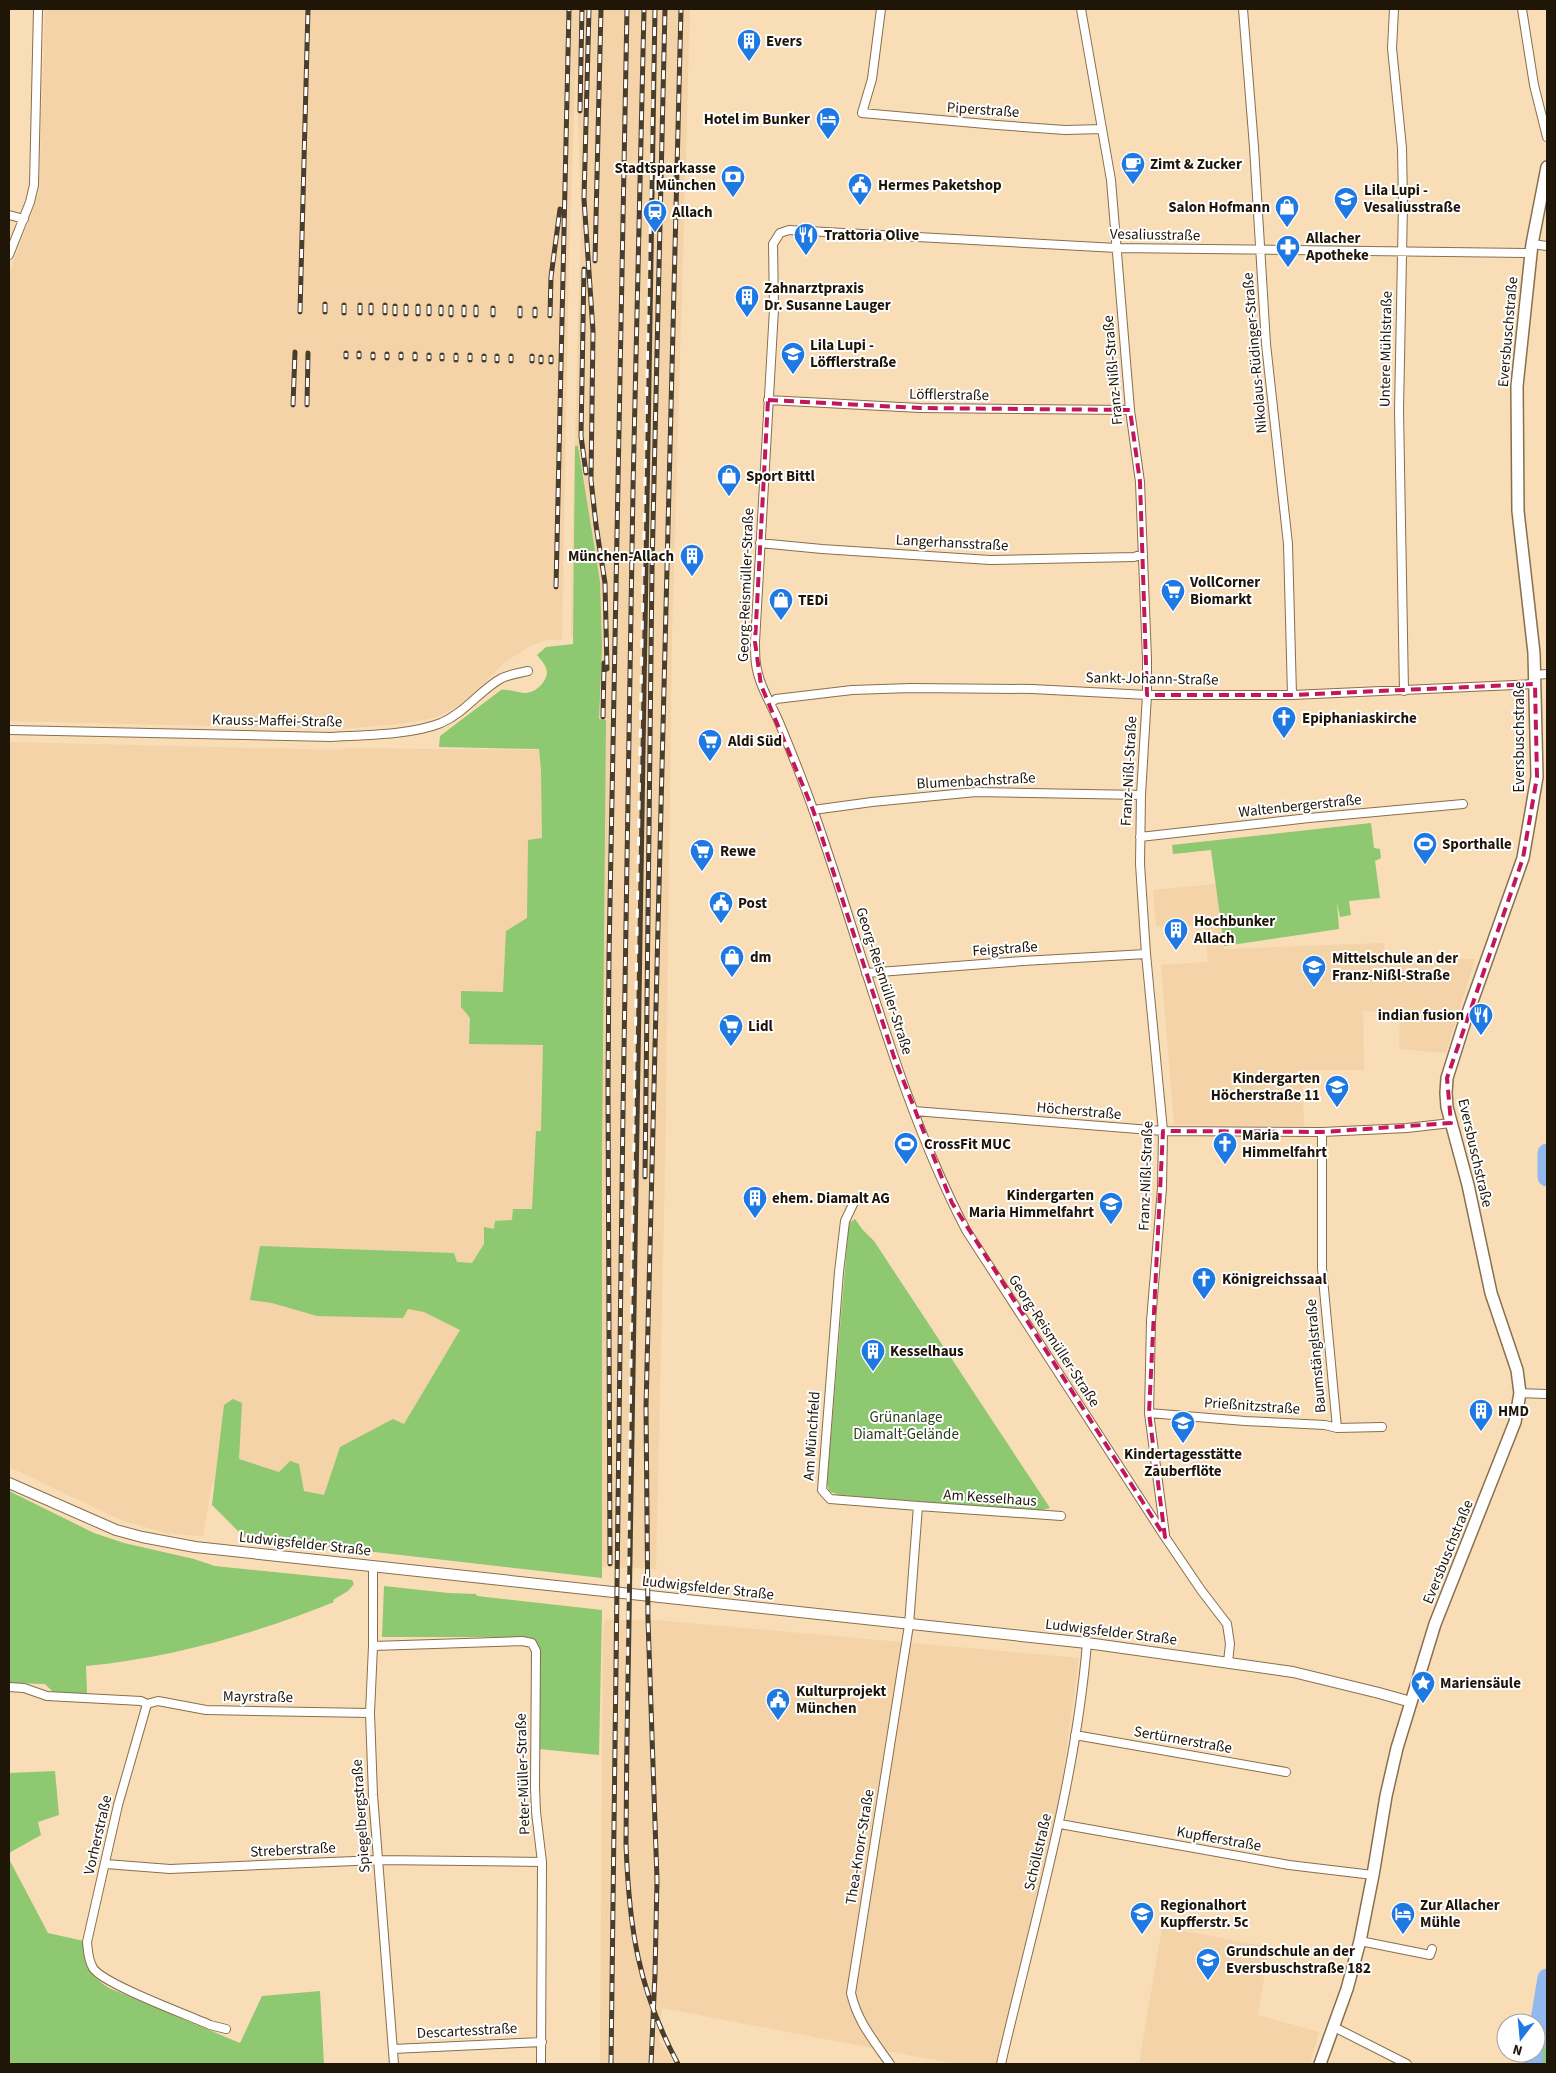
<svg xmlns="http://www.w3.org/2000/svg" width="1556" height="2073" viewBox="0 0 1556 2073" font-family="'Source Sans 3',sans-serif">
	<rect width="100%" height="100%" fill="#f8ddb7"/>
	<path fill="#f3d3a7" d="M45,9H690L672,637L665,1166L656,1569L602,1567L576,637L571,635L572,556L581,213L576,60L569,258L562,640H547L532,645L505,662L467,699L445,713L430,719L401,724L340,729L9,721V274L39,193Z
		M9,742L343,750L344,748L544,750L547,1216L401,1429L331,1509L212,1483L203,1536L169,1534L121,1520L9,1467Z
		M1216,884L1224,949L1384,943L1385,959H1475L1446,1053L1399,1049L1400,1012L1363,1011L1364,1070H1302L1304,1126L1174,1125L1161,965L1208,962L1205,925L1156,927L1153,890Z
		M605,1620H655L1079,1658L1056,1824L996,2064H956L662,2008L659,2041L675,2064H600L603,1629Z
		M1162,1927L1269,1947L1258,2015L1319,2032L1310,2064H1139Z"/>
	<path fill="#8ec870" d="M575,446H578L600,582L602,647L599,719L606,720L602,1153V1578L244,1537L212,1505L224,1405L233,1399L242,1403L239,1459L279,1472L290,1461L299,1464L304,1491L324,1495L340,1447L393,1419L404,1424L460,1330L424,1312L408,1309L403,1318L317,1316L272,1303L250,1300L260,1246L454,1253L457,1262L472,1263L484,1244V1227L494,1229L495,1221L512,1220L513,1209H532L536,1131H541L543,1045L469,1044L470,1018L461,1007V991L503,992L506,931L527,918L528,840L542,838L541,770L539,749L439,747L440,736L501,690C510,689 517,693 525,693C535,693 546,683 547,673C547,666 541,660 537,655L546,647L573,644Z
		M1371,823L1374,848L1380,849L1381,858L1375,861L1380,898L1349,901L1351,915L1340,917L1337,903L1339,929L1224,946L1211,850L1173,854L1172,845Z
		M855,1219L862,1229L874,1241L1050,1508L1038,1511L839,1495L829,1491L827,1483L848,1233L849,1223Z
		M9,1491L94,1533L124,1543L194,1559L215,1566L343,1579L352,1580L354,1584L348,1591L333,1600L334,1602C255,1634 171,1658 86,1666L87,1693H54L45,1684L9,1683Z
		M384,1586L448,1593L476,1594L477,1596L602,1610L599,1755L539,1749V1646L529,1637H382Z
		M55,1771L59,1815L38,1822L41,1835L9,1853V1773Z
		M9,1859L48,1933L84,1941C82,1967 89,1974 109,1988L240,2043L262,1996L320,1991L324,2064H9Z
		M1547,1993V2064H1535Z"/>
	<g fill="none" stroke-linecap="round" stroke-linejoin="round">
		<path stroke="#91b9ee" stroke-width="19" d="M1547,1153V1177
			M1536,2044L1547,1978
			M1533,2064L1534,2053"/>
		<defs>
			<path id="minor" d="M881,9L872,79L862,113L997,125L1065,130L1102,129
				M1081,9L1111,180L1130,410L1140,482L1147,659V695L1141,795L1140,864L1146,954L1163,1131L1162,1188L1151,1321L1149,1413L1165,1535
				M1243,9L1254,147L1266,344L1288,544L1292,695
				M1394,9L1392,48L1402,148L1403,204L1399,410L1404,691
				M1522,9L1534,85L1547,137
				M9,215L24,219
				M1532,244L1547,246
				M9,255L30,202L34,185L38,9
				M768,400L920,408L1130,410
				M760,543L822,549L990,560L1134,557L1143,554
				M1535,675L1547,674
				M771,703L776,699L852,690L911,688L1032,689L1147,695H1292L1535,684
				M9,730L331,737C363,735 411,735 441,723C466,712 481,689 502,678C511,674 519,673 528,671
				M813,810L872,802L976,792L1141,795
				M1140,837L1309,818L1463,804
				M866,973L1023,961L1146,954
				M914,1111L1163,1131L1322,1132L1407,1128L1451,1123
				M1322,1132V1268L1337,1428
				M856,1198L845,1221L839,1272L822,1490L830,1499L918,1506L909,1625L851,1993C857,2021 874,2041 890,2064
				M1520,1393L1547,1394
				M1149,1413L1245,1421L1325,1425L1337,1428L1382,1427
				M918,1506L1061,1516
				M373,1566V1646L370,1713L373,1795L394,2064
				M373,1646L522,1641L532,1643L536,1651L535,1787L536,1812L542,1862L541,2064
				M1228,1662L1230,1644L1227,1624L1201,1590L1165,1537L966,1230C898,1099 864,954 815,815C805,786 793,756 781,727C773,706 759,687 756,664C755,657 755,649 755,642L774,309L773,244L780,233L789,230L1117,248L1531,253
				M9,1687L24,1688L47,1696L141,1701L147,1704L118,1805L87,1942C88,1951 88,1960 93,1968C103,1984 188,2015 210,2025L226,2029
				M147,1704L158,1701L206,1710L370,1713
				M1075,1735L1286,1772
				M1060,1824L1289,1865L1373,1875
				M106,1864L170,1869L378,1860L542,1862
				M1360,1941L1430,1955L1432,1949
				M1334,2027L1407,2064
				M393,2049L542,2042
				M1001,2064C1033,1925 1075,1787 1087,1643"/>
			<path id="tertiary" d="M9,1483L116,1530L142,1537L195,1547L1087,1643L1293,1672L1379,1693L1411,1702"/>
			<path id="secondary" d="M1320,2064L1347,1989L1360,1941L1373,1875L1386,1796L1397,1748L1435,1624L1515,1422L1520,1393L1517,1370L1491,1293L1468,1185L1447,1107L1446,1093L1447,1078L1464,1024L1523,858L1537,777L1534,653L1518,511L1517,386L1532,244L1547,167"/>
		</defs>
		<use href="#minor" stroke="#886f4d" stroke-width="10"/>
		<use href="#tertiary" stroke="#886f4d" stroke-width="12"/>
		<use href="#secondary" stroke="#886f4d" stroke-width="14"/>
		<use href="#minor" stroke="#fff" stroke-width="8"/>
		<use href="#tertiary" stroke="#fff" stroke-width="10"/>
		<use href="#secondary" stroke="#fff" stroke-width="11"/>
		<defs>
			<path id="rail" d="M589,9L584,199L593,331L591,480L596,525L605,583L607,669
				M655,9C641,620 631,1232 626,1844C629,1928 638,1989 678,2064
				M580,111L582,9
				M595,261L601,9
				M584,269L581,436L586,473
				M325,304V312
				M344,305V313
				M371,305V313
				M385,305V313
				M395,306V314
				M406,306V314
				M418,306V314
				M429,306V314
				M493,308V315
				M300,312L308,9
				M360,313V305
				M441,314V307
				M451,315V307
				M464,315V307
				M476,315V307
				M520,316V308
				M535,316V309
				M550,316L551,277L560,209
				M415,354V359
				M511,356V361
				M346,357V353
				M359,357V353
				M373,358V354
				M387,358V354
				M401,358V354
				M429,359V355
				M442,359V355
				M456,360V355
				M470,360V355
				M484,360V356
				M497,361V356
				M532,361V356
				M541,362V357
				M551,362V357
				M293,405L295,352
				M307,405L308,353
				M556,587L569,9
				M603,717L604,663
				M645,1177L652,568L665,9
				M610,1564L608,1088L609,956L627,9
				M611,2064L623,1111L633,488L644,9
				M651,2064L655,1974L657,1880L648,1620L646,1407L681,9"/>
		</defs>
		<use href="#rail" stroke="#4a3d2b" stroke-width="5"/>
		<use href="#rail" stroke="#fff" stroke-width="3" stroke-dasharray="9" stroke-linecap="butt"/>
	</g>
	<path fill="none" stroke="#c2185b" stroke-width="4" stroke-dasharray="10 6" stroke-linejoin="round" d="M768,400L920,408L1130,410L1140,482L1147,695H1292L1535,684L1537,777L1523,858L1447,1078L1451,1123L1322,1132L1163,1131L1149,1413L1165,1537L952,1203L894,1057L813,810L761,685L755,642Z"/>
	<defs>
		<symbol id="building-pin" viewBox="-11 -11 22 30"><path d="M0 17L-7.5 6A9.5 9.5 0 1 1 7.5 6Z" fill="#1e79e3" stroke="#fff"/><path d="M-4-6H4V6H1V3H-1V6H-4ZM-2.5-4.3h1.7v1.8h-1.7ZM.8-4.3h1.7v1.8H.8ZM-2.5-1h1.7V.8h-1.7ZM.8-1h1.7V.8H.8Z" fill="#fff"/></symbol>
		<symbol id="hotel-pin" viewBox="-11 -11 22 30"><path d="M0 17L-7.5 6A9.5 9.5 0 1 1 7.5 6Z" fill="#1e79e3" stroke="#fff"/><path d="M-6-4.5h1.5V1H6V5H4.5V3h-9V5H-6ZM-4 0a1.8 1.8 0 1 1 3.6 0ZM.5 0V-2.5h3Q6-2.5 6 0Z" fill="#fff"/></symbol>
		<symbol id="cafe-pin" viewBox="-11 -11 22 30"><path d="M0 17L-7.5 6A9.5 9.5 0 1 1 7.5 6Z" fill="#1e79e3" stroke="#fff"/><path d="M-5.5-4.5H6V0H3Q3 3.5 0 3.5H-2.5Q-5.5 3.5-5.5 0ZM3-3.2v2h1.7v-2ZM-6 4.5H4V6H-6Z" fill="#fff"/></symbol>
		<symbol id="bank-pin" viewBox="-11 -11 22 30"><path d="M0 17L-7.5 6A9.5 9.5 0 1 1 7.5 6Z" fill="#1e79e3" stroke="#fff"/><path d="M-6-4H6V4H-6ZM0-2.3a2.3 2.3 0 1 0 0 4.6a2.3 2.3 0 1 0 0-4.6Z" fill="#fff"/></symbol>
		<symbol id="civic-pin" viewBox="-11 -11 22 30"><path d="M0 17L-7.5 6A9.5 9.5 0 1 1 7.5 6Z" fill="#1e79e3" stroke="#fff"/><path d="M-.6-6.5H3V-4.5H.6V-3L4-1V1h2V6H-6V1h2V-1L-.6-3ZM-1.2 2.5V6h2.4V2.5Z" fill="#fff"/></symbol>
		<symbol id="school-pin" viewBox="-11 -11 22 30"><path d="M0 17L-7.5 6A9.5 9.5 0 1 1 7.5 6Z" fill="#1e79e3" stroke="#fff"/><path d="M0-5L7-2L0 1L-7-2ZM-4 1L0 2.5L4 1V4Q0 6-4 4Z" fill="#fff"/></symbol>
		<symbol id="shop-pin" viewBox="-11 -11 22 30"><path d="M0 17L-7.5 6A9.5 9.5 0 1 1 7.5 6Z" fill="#1e79e3" stroke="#fff"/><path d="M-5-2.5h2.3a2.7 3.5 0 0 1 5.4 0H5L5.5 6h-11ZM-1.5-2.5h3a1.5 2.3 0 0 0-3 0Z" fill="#fff"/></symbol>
		<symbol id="station-pin" viewBox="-11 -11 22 30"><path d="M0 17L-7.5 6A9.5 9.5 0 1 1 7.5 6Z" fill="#1e79e3" stroke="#fff"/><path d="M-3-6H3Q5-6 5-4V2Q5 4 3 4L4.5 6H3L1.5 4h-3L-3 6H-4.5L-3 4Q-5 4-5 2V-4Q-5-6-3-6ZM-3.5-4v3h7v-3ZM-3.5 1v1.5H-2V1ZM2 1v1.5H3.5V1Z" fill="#fff"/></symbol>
		<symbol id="restaurant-pin" viewBox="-11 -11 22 30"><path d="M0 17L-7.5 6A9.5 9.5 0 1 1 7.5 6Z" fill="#1e79e3" stroke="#fff"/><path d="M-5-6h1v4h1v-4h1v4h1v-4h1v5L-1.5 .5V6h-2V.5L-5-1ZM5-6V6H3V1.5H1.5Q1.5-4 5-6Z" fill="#fff"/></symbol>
		<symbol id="pharmacy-pin" viewBox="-11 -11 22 30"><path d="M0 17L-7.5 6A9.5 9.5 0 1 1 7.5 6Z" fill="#1e79e3" stroke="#fff"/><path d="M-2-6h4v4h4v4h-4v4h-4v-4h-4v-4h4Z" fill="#fff"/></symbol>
		<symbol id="supermarket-pin" viewBox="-11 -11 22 30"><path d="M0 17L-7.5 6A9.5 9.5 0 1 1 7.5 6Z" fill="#1e79e3" stroke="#fff"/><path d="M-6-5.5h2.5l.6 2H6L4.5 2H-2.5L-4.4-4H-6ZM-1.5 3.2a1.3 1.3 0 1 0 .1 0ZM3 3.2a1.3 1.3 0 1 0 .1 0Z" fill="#fff"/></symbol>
		<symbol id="church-pin" viewBox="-11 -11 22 30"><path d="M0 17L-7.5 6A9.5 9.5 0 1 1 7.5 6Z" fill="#1e79e3" stroke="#fff"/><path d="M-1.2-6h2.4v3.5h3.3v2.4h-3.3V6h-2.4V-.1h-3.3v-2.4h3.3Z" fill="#fff"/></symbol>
		<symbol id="stadium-pin" viewBox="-11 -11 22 30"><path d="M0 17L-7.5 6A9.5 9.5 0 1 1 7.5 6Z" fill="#1e79e3" stroke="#fff"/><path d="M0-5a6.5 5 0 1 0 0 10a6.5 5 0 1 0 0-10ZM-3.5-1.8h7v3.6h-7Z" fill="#fff"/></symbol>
		<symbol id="sight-pin" viewBox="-11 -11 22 30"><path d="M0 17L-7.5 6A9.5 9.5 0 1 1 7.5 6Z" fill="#1e79e3" stroke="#fff"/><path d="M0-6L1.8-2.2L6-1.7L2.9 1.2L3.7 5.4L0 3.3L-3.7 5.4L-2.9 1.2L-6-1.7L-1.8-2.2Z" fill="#fff"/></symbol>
	</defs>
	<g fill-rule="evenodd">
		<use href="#building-pin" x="735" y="27" width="28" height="38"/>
		<use href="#hotel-pin" x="814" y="105" width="28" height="38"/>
		<use href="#cafe-pin" x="1119" y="150" width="28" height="38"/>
		<use href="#bank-pin" x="719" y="163" width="28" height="38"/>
		<use href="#civic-pin" x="846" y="171" width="28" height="38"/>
		<use href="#school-pin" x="1332" y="185" width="28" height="38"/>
		<use href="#shop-pin" x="1273" y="193" width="28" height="38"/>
		<use href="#station-pin" x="641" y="198" width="28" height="38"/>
		<use href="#restaurant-pin" x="792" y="221" width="28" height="38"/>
		<use href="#pharmacy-pin" x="1274" y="233" width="28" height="38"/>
		<use href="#building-pin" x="733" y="283" width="28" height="38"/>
		<use href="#school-pin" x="779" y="340" width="28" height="38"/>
		<use href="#shop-pin" x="715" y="462" width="28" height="38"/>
		<use href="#building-pin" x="678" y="542" width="28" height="38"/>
		<use href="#supermarket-pin" x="1159" y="577" width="28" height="38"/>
		<use href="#shop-pin" x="767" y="586" width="28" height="38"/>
		<use href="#church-pin" x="1270" y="704" width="28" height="38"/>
		<use href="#supermarket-pin" x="696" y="727" width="28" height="38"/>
		<use href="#stadium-pin" x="1411" y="830" width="28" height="38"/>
		<use href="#supermarket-pin" x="688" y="837" width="28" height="38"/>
		<use href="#civic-pin" x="707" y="889" width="28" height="38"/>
		<use href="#building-pin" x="1162" y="916" width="28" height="38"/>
		<use href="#shop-pin" x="718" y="943" width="28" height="38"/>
		<use href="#school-pin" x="1300" y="953" width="28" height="38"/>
		<use href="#restaurant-pin" x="1467" y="1001" width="28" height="38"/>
		<use href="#supermarket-pin" x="717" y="1012" width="28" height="38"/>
		<use href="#school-pin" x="1323" y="1073" width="28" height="38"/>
		<use href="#stadium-pin" x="892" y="1130" width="28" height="38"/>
		<use href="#church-pin" x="1211" y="1130" width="28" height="38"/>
		<use href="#building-pin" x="741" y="1184" width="28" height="38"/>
		<use href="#school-pin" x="1097" y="1190" width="28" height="38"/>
		<use href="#church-pin" x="1190" y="1265" width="28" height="38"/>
		<use href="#building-pin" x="859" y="1337" width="28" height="38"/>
		<use href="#building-pin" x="1467" y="1397" width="28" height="38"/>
		<use href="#school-pin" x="1169" y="1409" width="28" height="38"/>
		<use href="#sight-pin" x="1409" y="1669" width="28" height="38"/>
		<use href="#civic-pin" x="764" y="1686" width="28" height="38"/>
		<use href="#school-pin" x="1128" y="1900" width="28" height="38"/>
		<use href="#hotel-pin" x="1389" y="1900" width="28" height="38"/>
		<use href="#school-pin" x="1194" y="1946" width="28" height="38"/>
	</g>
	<g text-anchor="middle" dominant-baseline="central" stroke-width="4" stroke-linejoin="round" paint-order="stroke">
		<g font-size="15" font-weight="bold" fill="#1f1608" stroke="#fff" text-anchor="start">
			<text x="766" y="41">Evers</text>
			<text x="810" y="119" text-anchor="end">Hotel im Bunker</text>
			<text x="1150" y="164">Zimt &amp; Zucker</text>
			<text x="716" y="168" text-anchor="end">Stadtsparkasse<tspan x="716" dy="17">München</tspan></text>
			<text x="878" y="185">Hermes Paketshop</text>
			<text x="1364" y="190">Lila Lupi -<tspan x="1364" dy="17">Vesaliusstraße</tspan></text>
			<text x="1270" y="207" text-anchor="end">Salon Hofmann</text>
			<text x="672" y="212">Allach</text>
			<text x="824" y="235">Trattoria Olive</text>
			<text x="1306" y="238">Allacher<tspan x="1306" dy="17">Apotheke</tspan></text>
			<text x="764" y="288">Zahnarztpraxis<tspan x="764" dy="17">Dr. Susanne Lauger</tspan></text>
			<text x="810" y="345">Lila Lupi -<tspan x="810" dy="17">Löfflerstraße</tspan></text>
			<text x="746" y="476">Sport Bittl</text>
			<text x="674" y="556" text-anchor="end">München-Allach</text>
			<text x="1190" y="582">VollCorner<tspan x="1190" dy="17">Biomarkt</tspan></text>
			<text x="798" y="600">TEDi</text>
			<text x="1302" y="718">Epiphaniaskirche</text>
			<text x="728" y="741">Aldi Süd</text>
			<text x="1442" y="844">Sporthalle</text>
			<text x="720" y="851">Rewe</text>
			<text x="738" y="903">Post</text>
			<text x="1194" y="921">Hochbunker<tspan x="1194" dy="17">Allach</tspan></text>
			<text x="750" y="957">dm</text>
			<text x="1332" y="958">Mittelschule an der<tspan x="1332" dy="17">Franz-Nißl-Straße</tspan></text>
			<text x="1464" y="1015" text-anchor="end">indian fusion</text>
			<text x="748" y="1026">Lidl</text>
			<text x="1320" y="1078" text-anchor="end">Kindergarten<tspan x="1320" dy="17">Höcherstraße 11</tspan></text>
			<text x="1242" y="1135">Maria<tspan x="1242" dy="17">Himmelfahrt</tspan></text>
			<text x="924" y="1144">CrossFit MUC</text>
			<text x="1094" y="1195" text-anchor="end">Kindergarten<tspan x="1094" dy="17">Maria Himmelfahrt</tspan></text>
			<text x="772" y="1198">ehem. Diamalt AG</text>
			<text x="1222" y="1279">Königreichssaal</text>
			<text x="890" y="1351">Kesselhaus</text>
			<text x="1498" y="1411">HMD</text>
			<text x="1183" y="1454" text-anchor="middle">Kindertagesstätte<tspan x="1183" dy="17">Zauberflöte</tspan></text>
			<text x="1440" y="1683">Mariensäule</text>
			<text x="796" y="1691">Kulturprojekt<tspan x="796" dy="17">München</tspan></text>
			<text x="1160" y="1905">Regionalhort<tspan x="1160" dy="17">Kupfferstr. 5c</tspan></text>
			<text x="1420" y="1905">Zur Allacher<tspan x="1420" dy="17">Mühle</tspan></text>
			<text x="1226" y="1951">Grundschule an der<tspan x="1226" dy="17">Eversbuschstraße 182</tspan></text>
		</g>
		<g font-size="15" fill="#1f1608" stroke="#fff">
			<text transform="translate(983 110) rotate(4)">Piperstraße</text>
			<text transform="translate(1155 235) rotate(1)">Vesaliusstraße</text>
			<text transform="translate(1508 332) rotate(-85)">Eversbuschstraße</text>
			<text transform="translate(1386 349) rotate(-89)">Untere Mühlstraße</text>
			<text transform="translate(1255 353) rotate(-95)">Nikolaus-Rüdinger-Straße</text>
			<text transform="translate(1113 370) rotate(-95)">Franz-Nißl-Straße</text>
			<text transform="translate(949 395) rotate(1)">Löfflerstraße</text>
			<text transform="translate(952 543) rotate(3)">Langerhansstraße</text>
			<text transform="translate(746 585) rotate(-88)">Georg-Reismüller-Straße</text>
			<text transform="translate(1152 679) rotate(1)">Sankt-Johann-Straße</text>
			<text transform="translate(277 721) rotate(1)">Krauss-Maffei-Straße</text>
			<text transform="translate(1519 737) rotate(-90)">Eversbuschstraße</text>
			<text transform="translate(1129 771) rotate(-87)">Franz-Nißl-Straße</text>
			<text transform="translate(976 781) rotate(-3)">Blumenbachstraße</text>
			<text transform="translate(1300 806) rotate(-6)">Waltenbergerstraße</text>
			<text transform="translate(1005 949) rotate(-4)">Feigstraße</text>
			<text transform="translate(884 981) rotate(72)">Georg-Reismüller-Straße</text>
			<text transform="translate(1079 1111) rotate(5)">Höcherstraße</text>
			<text transform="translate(1475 1153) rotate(77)">Eversbuschstraße</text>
			<text transform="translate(1146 1176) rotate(-88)">Franz-Nißl-Straße</text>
			<text transform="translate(1054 1341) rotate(57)">Georg-Reismüller-Straße</text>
			<text transform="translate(1316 1356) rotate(-95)">Baumstänglstraße</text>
			<text transform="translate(1252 1406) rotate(4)">Prießnitzstraße</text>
			<text transform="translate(812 1436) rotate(-86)">Am Münchfeld</text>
			<text transform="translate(990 1498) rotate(4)">Am Kesselhaus</text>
			<text transform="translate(305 1544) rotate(6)">Ludwigsfelder Straße</text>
			<text transform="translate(1448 1552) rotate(-68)">Eversbuschstraße</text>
			<text transform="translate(708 1588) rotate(6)">Ludwigsfelder Straße</text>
			<text transform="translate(1111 1632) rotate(7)">Ludwigsfelder Straße</text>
			<text transform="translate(258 1697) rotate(1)">Mayrstraße</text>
			<text transform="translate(1183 1740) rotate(10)">Sertürnerstraße</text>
			<text transform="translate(523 1774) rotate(-92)">Peter-Müller-Straße</text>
			<text transform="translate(361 1816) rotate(-94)">Spiegelbergstraße</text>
			<text transform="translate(98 1835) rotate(-77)">Vorherstraße</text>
			<text transform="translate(1219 1839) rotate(10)">Kupfferstraße</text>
			<text transform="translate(860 1847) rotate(-81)">Thea-Knorr-Straße</text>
			<text transform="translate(293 1850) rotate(-3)">Streberstraße</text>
			<text transform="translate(1038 1852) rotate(-77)">Schöllstraße</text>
			<text transform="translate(467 2031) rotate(-3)">Descartesstraße</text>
		</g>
		<g font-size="15" fill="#263f18" stroke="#fff">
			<text x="906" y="1417">Grünanlage<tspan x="906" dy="17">Diamalt-Gelände</tspan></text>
		</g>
	</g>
	<rect width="1556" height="2073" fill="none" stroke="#1f1608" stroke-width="20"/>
	<g transform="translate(1521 2038) rotate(196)"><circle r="24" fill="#ffffff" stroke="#a5a29c"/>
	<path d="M0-4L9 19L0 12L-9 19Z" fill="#1e79e3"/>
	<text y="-8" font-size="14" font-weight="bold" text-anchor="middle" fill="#1f1608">N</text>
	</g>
</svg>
